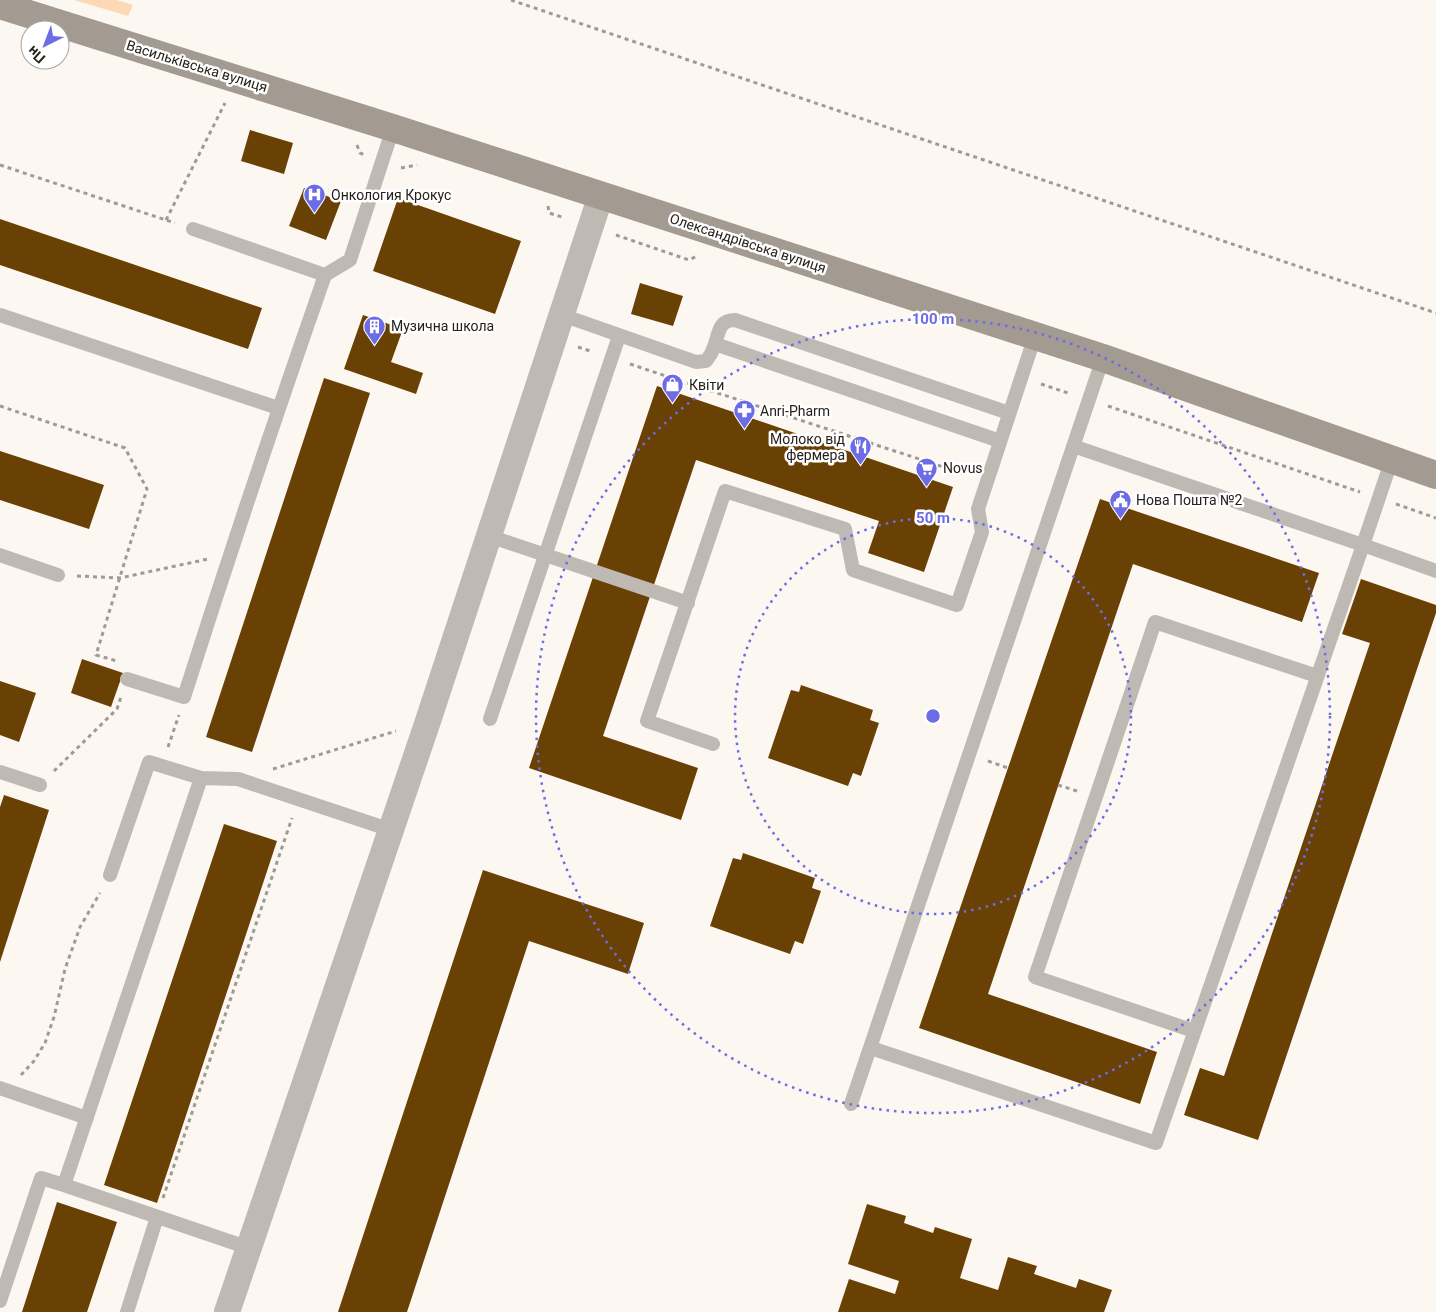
<svg xmlns="http://www.w3.org/2000/svg" width="1436" height="1312" viewBox="0 0 1436 1312" font-family="Roboto,sans-serif">
	<rect width="100%" height="100%" fill="#fdf7f1"/>
	<path fill="#fcd9b4" d="M74,0H117L133,5L128,16Z"/>
	<path fill="#6a4104" d="M250,130L293,143L284,174L241,161Z
		M304,188L341,201L326,240L289,226Z
		M398,198L521,241L495,314L373,271Z
		M0,219L262,308L248,349L0,265Z
		M640,283L683,296L673,326L631,314Z
		M363,315L403,329L391,362L423,373L416,394L344,369Z
		M324,378L370,393L252,752L206,737Z
		M657,386L953,487L924,572L868,553L879,521L696,460L603,736L698,768L681,820L529,768Z
		M0,451L104,485L89,529L0,500Z
		M1100,499L1319,573L1302,622L1133,564L988,994L1157,1052L1140,1104L919,1028Z
		M1361,579L1436,605V613L1258,1140L1184,1115L1200,1068L1224,1076L1370,643L1342,634Z
		M82,659L123,673L111,707L71,693Z
		M0,681L36,693L19,742L0,735Z
		M801,685L873,710L870,720L879,723L861,776L853,773L848,786L768,758L791,690L799,692Z
		M4,795L49,810L0,962V807Z
		M224,824L277,841L157,1203L104,1185Z
		M743,853L815,878L812,888L821,891L803,944L795,941L790,954L710,926L733,858L741,860Z
		M483,870L644,923L628,974L529,941L407,1312H338Z
		M57,1202L117,1222L87,1312H22Z
		M867,1204L906,1216L904,1223L933,1233L935,1227L972,1239L960,1278L998,1290L1008,1257L1037,1266L1034,1274L1076,1288L1079,1279L1112,1290L1104,1312H838L849,1279L895,1294L899,1281L848,1264Z"/>
	<g fill="none" stroke-linecap="round" stroke-linejoin="round">
		<path stroke="#a09a94" stroke-width="3" stroke-dasharray="4 4" stroke-linecap="butt" d="M511,0L1436,313
			M357,145L360,153L365,155
			M0,165L175,223
			M401,168L417,165
			M548,206L549,213L565,218
			M166,220L225,103
			M616,235L689,260L697,256
			M578,347L593,352
			M630,364L681,381
			M687,383L968,475
			M1041,384L1071,394
			M0,406L125,448L147,489L96,655L117,661
			M1108,406L1360,492
			M1396,504L1436,518
			M77,576L120,578L208,559
			M168,747L179,715
			M988,761L1008,768
			M273,769L396,731
			M54,771L117,709L121,697
			M1058,785L1077,791
			M21,1075L34,1061L45,1043L54,1017L65,969L80,927L100,893
			M163,1198L292,818"/>
		<path stroke="#bfb9b3" stroke-width="14" d="M193,229L325,275
			M0,315L278,408
			M562,315L696,362L706,361L711,354L715,344L1000,441
			M715,344C719,332 719,320 735,320L1009,413
			M1073,446L1363,545L1392,459
			M489,536L688,603
			M0,555L58,575
			M127,679L184,697C229,556 276,415 325,275L350,260L393,128
			M490,719L619,336
			M713,744L647,721L725,491L845,529L853,570L957,605L982,532L978,509L1035,336
			M0,772L40,785
			M110,875L149,762L201,778L238,779L391,830
			M1194,1031L1035,977L1155,622L1317,676
			M871,1048L1156,1143L1363,545L1436,571
			M0,1088L87,1118
			M851,1104L1103,358
			M64,1185L249,1248
			M0,1301L41,1178L64,1185L201,778
			M127,1312L157,1217"/>
		<path stroke="#bfb9b3" stroke-width="26" d="M227,1312L428,721L601,195"/>
		<path stroke="#a39a91" stroke-width="28" d="M0,5L393,128L1103,358L1436,475"/>
	</g>
	<g fill="none" stroke="#6b6ce6" stroke-width="2.5" stroke-dasharray="2.5 5">
		<circle cx="933" cy="716" r="198"/>
		<circle cx="933" cy="716" r="397"/>
	</g>
	<defs>
		<symbol id="hospital-pin" viewBox="-11 -11 22 30"><path d="M0 17L-7.5 6A9.5 9.5 0 1 1 7.5 6Z" fill="#6b6ce6" stroke="#fff"/><path d="M-5-5h3v3.5h4V-5h3V5h-3V1.5h-4V5h-3Z" fill="#fff"/></symbol>
		<symbol id="building-pin" viewBox="-11 -11 22 30"><path d="M0 17L-7.5 6A9.5 9.5 0 1 1 7.5 6Z" fill="#6b6ce6" stroke="#fff"/><path d="M-4-6H4V6H1V3H-1V6H-4ZM-2.5-4.3h1.7v1.8h-1.7ZM.8-4.3h1.7v1.8H.8ZM-2.5-1h1.7V.8h-1.7ZM.8-1h1.7V.8H.8Z" fill="#fff"/></symbol>
		<symbol id="shop-pin" viewBox="-11 -11 22 30"><path d="M0 17L-7.5 6A9.5 9.5 0 1 1 7.5 6Z" fill="#6b6ce6" stroke="#fff"/><path d="M-5-2.5h2.3a2.7 3.5 0 0 1 5.4 0H5L5.5 6h-11ZM-1.5-2.5h3a1.5 2.3 0 0 0-3 0Z" fill="#fff"/></symbol>
		<symbol id="pharmacy-pin" viewBox="-11 -11 22 30"><path d="M0 17L-7.5 6A9.5 9.5 0 1 1 7.5 6Z" fill="#6b6ce6" stroke="#fff"/><path d="M-2-6h4v4h4v4h-4v4h-4v-4h-4v-4h4Z" fill="#fff"/></symbol>
		<symbol id="restaurant-pin" viewBox="-11 -11 22 30"><path d="M0 17L-7.5 6A9.5 9.5 0 1 1 7.5 6Z" fill="#6b6ce6" stroke="#fff"/><path d="M-5-6h1v4h1v-4h1v4h1v-4h1v5L-1.5 .5V6h-2V.5L-5-1ZM5-6V6H3V1.5H1.5Q1.5-4 5-6Z" fill="#fff"/></symbol>
		<symbol id="supermarket-pin" viewBox="-11 -11 22 30"><path d="M0 17L-7.5 6A9.5 9.5 0 1 1 7.5 6Z" fill="#6b6ce6" stroke="#fff"/><path d="M-6-5.5h2.5l.6 2H6L4.5 2H-2.5L-4.4-4H-6ZM-1.5 3.2a1.3 1.3 0 1 0 .1 0ZM3 3.2a1.3 1.3 0 1 0 .1 0Z" fill="#fff"/></symbol>
		<symbol id="civic-pin" viewBox="-11 -11 22 30"><path d="M0 17L-7.5 6A9.5 9.5 0 1 1 7.5 6Z" fill="#6b6ce6" stroke="#fff"/><path d="M-.6-6.5H3V-4.5H.6V-3L4-1V1h2V6H-6V1h2V-1L-.6-3ZM-1.2 2.5V6h2.4V2.5Z" fill="#fff"/></symbol>
	</defs>
	<g fill-rule="evenodd">
		<use href="#hospital-pin" x="302" y="182" width="25" height="34"/>
		<use href="#building-pin" x="362" y="314" width="25" height="34"/>
		<use href="#shop-pin" x="660" y="372" width="25" height="34"/>
		<use href="#pharmacy-pin" x="732" y="398" width="25" height="34"/>
		<use href="#restaurant-pin" x="848" y="434" width="25" height="34"/>
		<use href="#supermarket-pin" x="914" y="456" width="25" height="34"/>
		<use href="#civic-pin" x="1108" y="488" width="25" height="34"/>
	</g>
	<g text-anchor="middle" dominant-baseline="central" stroke-width="5" stroke-linejoin="round" paint-order="stroke">
		<g font-size="14" fill="#26211b" stroke="#fff">
			<text transform="translate(197 66) rotate(17)">Васильківська вулиця</text>
			<text transform="translate(748 243) rotate(18)">Олександрівська вулиця</text>
		</g>
		<g font-size="14" fill="#26211b" stroke="#fff" text-anchor="start">
			<text x="331" y="195">Онкология Крокус</text>
			<text x="391" y="326">Музична школа</text>
			<text x="689" y="385">Квіти</text>
			<text x="760" y="411">Anri-Pharm</text>
			<text x="845" y="439" text-anchor="end">Молоко від<tspan x="845" dy="16">фермера</tspan></text>
			<text x="943" y="468">Novus</text>
			<text x="1136" y="500">Нова Пошта №2</text>
		</g>
	</g>
	<circle cx="933" cy="716" r="8" fill="#6b6ce6" stroke="#fff" stroke-width="2.5"/>
	<g font-size="15" text-anchor="middle" font-weight="bold" fill="#6b6ce6" stroke="#fff" stroke-width="5" stroke-linejoin="round" paint-order="stroke">
		<text x="933" y="324">100 m</text>
		<text x="933" y="523">50 m</text>
	</g>
	<g transform="translate(45 45) rotate(222)"><circle r="24" fill="#ffffff" stroke="#a8a6a4"/>
	<path d="M0-4L9 19L0 12L-9 19Z" fill="#6b6ce6"/>
	<text y="-8" font-size="14" font-weight="bold" text-anchor="middle" fill="#26211b">Пн</text>
	</g>
</svg>
